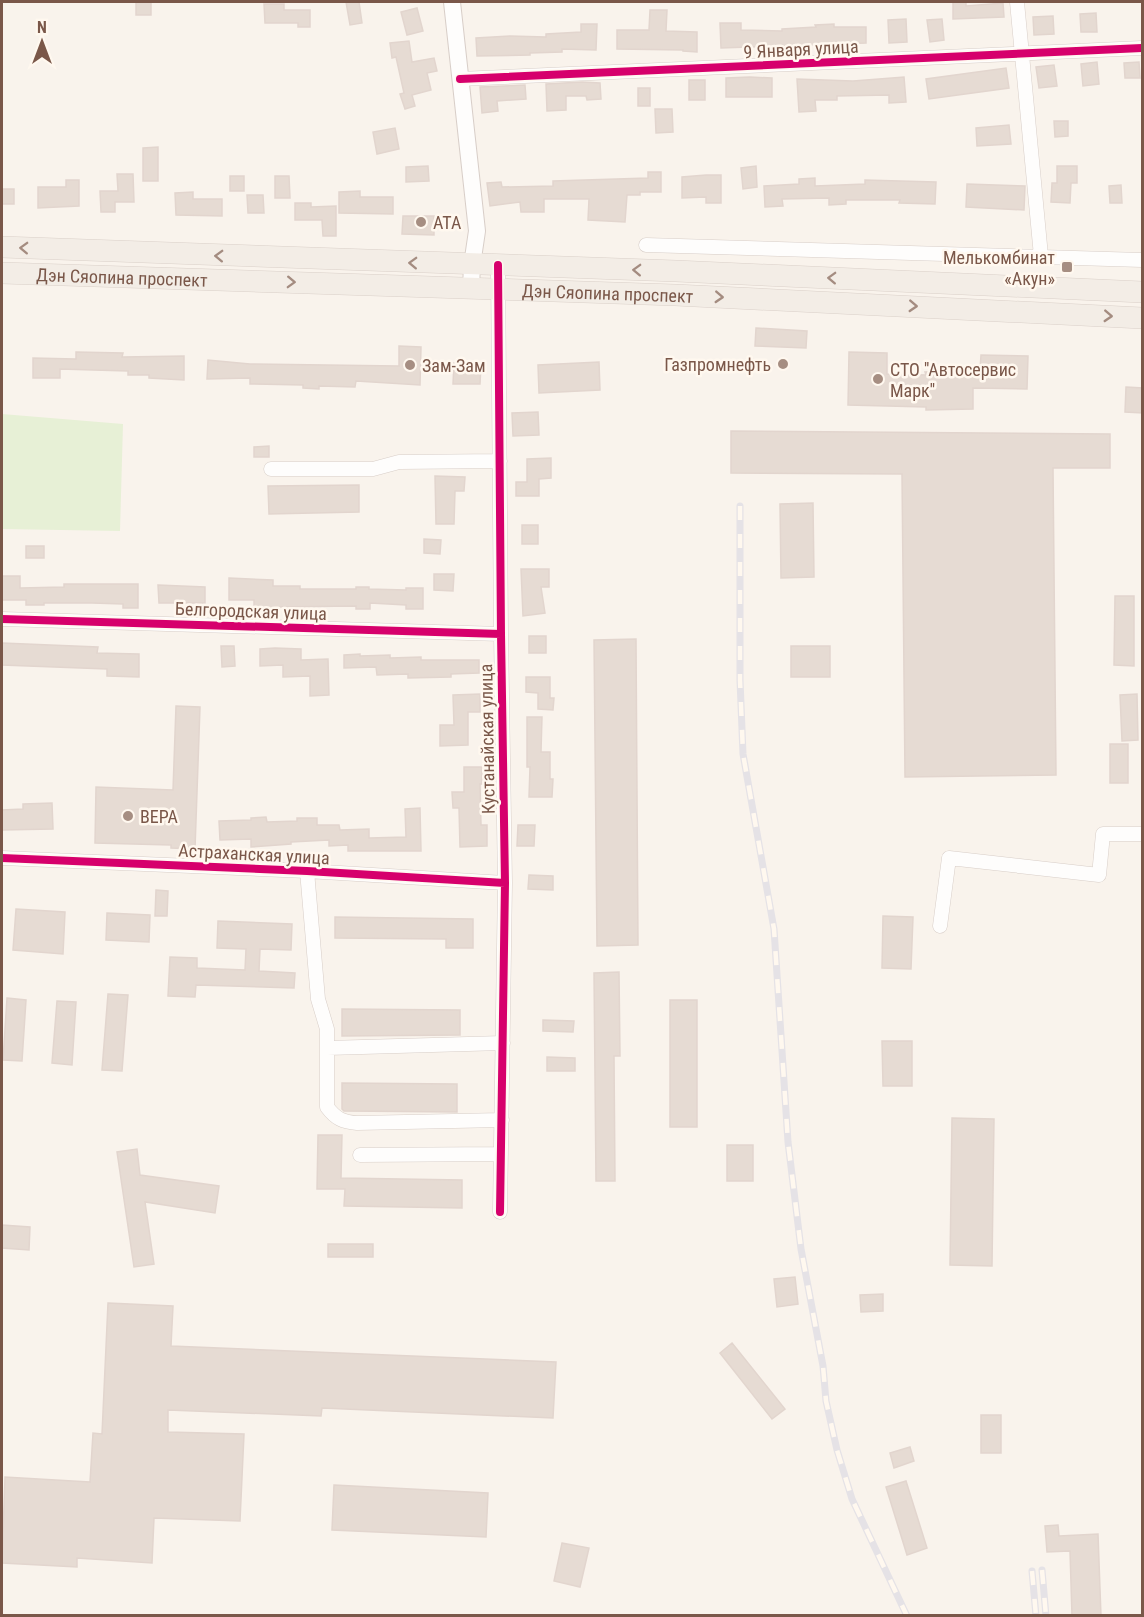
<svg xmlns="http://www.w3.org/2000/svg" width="1144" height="1617" viewBox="0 0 1144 1617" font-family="'Roboto Condensed',sans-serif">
	<rect width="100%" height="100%" fill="#f9f3ec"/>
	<path fill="#e7f0d6" d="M2,414L123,424L120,531L2,529Z"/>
	<path fill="#e6dbd3" stroke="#e2d5ce" stroke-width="1.5" d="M136,2H151V15H136Z
		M346,2H359L362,23L350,25Z
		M953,2H966V6L1003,3L1004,17L953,19Z
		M264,4H284V10H310V27H298V23H265Z
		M417,8L423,31L407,35L401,12Z
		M650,10H667L666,31L697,32V52L683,51V50L617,49V30H649Z
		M1096,13L1097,32H1081L1080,14Z
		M1053,16L1054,34L1034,35L1033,17Z
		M906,19L907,42L889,43L888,20Z
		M942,19L944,40L930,42L927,20Z
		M720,23H741V30L782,31V29L816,27L815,25L834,24V27H866V43L721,48Z
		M581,24H597L596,50L562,49V52L530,53V55L477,56L476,38L510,36L546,37V34L581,32Z
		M409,41L412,62L434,58L437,71L427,73L431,90L412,95L415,106L405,109L400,94L404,93L396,57L392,58L390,43Z
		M1097,62L1099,84L1083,86L1081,64Z
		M1139,62L1140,78H1125L1124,63Z
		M1054,65L1057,86L1039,88L1036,67Z
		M1006,68L1009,88L929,99L926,79Z
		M750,77L772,78V97H726V78Z
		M904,77L906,102L889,103V95L837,96V100H815L816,111L799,112L797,79L853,81Z
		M689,80H705V100H689Z
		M582,82L600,83L601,99L587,100L586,96H566V110L547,111L546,84Z
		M525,85L526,99L497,101L498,111L482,113L480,87Z
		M638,88H650V106H638Z
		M655,109H672L673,132L656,133Z
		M1054,121H1068V136L1055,137Z
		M1009,125L1011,144L977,146L976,128Z
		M395,128L399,149L377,154L373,132Z
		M158,147V181H143V148Z
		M428,166L429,181L406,182V167Z
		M756,166L757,187L743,189L741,168Z
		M1057,166H1077V183H1071L1070,203L1051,202L1052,183H1057Z
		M648,172H661V192H640V195H627L625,222L588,220L589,199H544V212H521L520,202L490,206L487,183L501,182L502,187L553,186V181L648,178Z
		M117,174H133L134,202H115V212H101L100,191H118Z
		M706,175H721V203H706V197L682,198V177Z
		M230,176H244V191H230Z
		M275,176H289L290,198H275Z
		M815,178V186L865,184V180L936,182L935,204L899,203L900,200H846V204L829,205V198L782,199L783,206L765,207L764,186L799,184V179Z
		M66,180H79V206L38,208V187H66Z
		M967,184L1025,186L1024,210L966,207Z
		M1121,185L1122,203H1110L1109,186Z
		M2,189H14V204H2Z
		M360,191V197H393V214L339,213V192Z
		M193,192V199H222V216L176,215L175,193Z
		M247,195H263L264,213H248Z
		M295,203H311V207L336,206V236H323L322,220H295Z
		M403,216H434V235L402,234Z
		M756,328L807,331L806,348L755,346Z
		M399,346L421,347L420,385L356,381L355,387L319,386V389L303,388V385L250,384V378L207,379L208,360L250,364L399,366Z
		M76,352L123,353L122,357L184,356V380L149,378V375H128V371L93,370L60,369V378H33V358L76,359Z
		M849,352L887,353V374L926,375L925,372L980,370L981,355L1028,356L1027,389L973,388V409L926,410V407L848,405Z
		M599,362L600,390L539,393L538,365Z
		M454,363L481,364L480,384H453Z
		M1126,387L1143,388V413L1125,412Z
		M538,412L539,435L513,436L512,413Z
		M731,431L1110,434V468H1053L1056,775L905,777L902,474L731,473Z
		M269,446V457H254V447Z
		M551,458V478L539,479V496H516V482H527V459Z
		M435,476L465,477L464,491H455L454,524H436Z
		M359,485V512L269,514L268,486Z
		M813,503L814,577L781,578L780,504Z
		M522,525H538V544H522Z
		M424,539L441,540L440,554L424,553Z
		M26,546H44V558H26Z
		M521,569H549V587H541L545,613L523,616Z
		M434,574H454L453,591L434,590Z
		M2,576H20V588L64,587V584H138V608H123V604L92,603H44V605H26V600H2Z
		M229,578L273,580V586H300V589H356V587H369V589L406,590V588H423V609H406V605L370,603V609H356V606L274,607V612H254V600H229Z
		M158,585L205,587V603H159Z
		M1115,596H1134V666L1114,665Z
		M529,636H546V653H529Z
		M636,639L638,945L597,946L594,640Z
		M2,643L98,647L97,653L139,654V677L107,676V669L2,665Z
		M221,646H234L235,666L222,667Z
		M791,646H830V677H791Z
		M275,648L301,649V660L328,659L329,695L310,696V676L283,677V665L260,666V649Z
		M360,654V656L390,655V658L421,657V660H479V673L451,674V677L408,678V674L377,675L376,667L344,668V655Z
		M526,677H550V698H554L553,710L538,709V693L526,692Z
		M480,694V712H468V745L440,746V725H454L453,695Z
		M1137,694L1138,740L1122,741L1120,695Z
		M176,706L200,707L195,849L171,848V845L95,843L96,787L173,790Z
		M527,717H542L541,752H550V779H553L552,797H529L530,767H527Z
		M1110,744H1128V783H1110Z
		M464,767H482V784H480L481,825H487V846L460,847L459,808H453L452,792H464Z
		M52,803L53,829L2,830V810L23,809V804Z
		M420,808L421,851H348V845L329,846V840L291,842V844L251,847V839L220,840L219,821L251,820V818L266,817L267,822L297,821V818H317V825H339L340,830L369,829V838L406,837L405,809Z
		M518,825H535L534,846H517Z
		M529,875L553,876V890L528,889Z
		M156,890L168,891L167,916H155Z
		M16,909L65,912L63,954L13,950Z
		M107,913L150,915L149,942L106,940Z
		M883,916L913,917L911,969L882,968Z
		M335,917L473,919V948H446V939L335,938Z
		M218,921L292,924L291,950L260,949L259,971L295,973L294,988L196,985L195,997L168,996L170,957L197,958V968L245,970L246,949L217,948Z
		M619,972L620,1056H614L615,1181H596L594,973Z
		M108,994L128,995L122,1071L102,1070Z
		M7,998L26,1000L22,1061L3,1060Z
		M670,1000H697V1127H670Z
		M57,1001L76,1002L72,1065L52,1063Z
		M342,1009L460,1010V1035L342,1036Z
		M543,1020L574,1021L573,1032L543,1031Z
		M882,1041H912V1086H883Z
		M547,1057L575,1058V1071H547Z
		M342,1083L457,1084V1112L344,1111L342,1109Z
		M952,1118L994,1119L992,1266L950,1265Z
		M318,1135H342L341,1178L462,1180V1208L344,1206L345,1189H317Z
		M727,1145H753V1181H727Z
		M137,1149L140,1175L219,1186L215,1213L145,1202L154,1264L134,1267L117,1152Z
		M2,1225L30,1227L29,1250L2,1248Z
		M328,1244H373V1257H328Z
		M795,1277L798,1304L777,1307L774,1279Z
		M883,1294V1311L861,1312L860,1295Z
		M108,1303L173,1306L171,1346L556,1362L553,1418L322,1408L321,1416L168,1410V1432L244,1434L240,1521L154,1518L152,1563L77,1558V1567L2,1563L5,1477L90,1482L93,1433L102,1434Z
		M732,1343L785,1409L772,1419L720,1353Z
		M981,1415H1001V1453H981Z
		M910,1447L914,1461L894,1468L890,1453Z
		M906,1481L927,1548L907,1555L886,1487Z
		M334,1485L488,1493L486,1537L332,1530Z
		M1058,1525L1059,1536L1098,1534L1101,1616H1072L1070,1551L1047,1552L1045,1526Z
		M562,1543L589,1548L580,1587L554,1581Z"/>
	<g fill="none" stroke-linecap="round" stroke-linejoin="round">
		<defs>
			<path id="minor" d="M1017,2L1041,256
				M460,79L1142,48
				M646,245L1142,260
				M498,265L501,634L505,883L500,1212
				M271,469H373L399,462L500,461
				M2,619L501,634
				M2,858L307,871L505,883
				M307,871L318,999L327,1029V1107C336,1119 343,1122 357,1123L502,1120
				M940,926L949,858L1099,875L1103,834H1142
				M327,1048L503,1043
				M360,1155L501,1154"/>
			<path id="tertiary" d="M452,2L477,231L472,265L471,288"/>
			<g id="primary">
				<path d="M2,247L676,271L1142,292"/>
				<path id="s1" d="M2,273L675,295L1142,318"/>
			</g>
		</defs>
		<use href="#minor" stroke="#d8cec8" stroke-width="15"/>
		<use href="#tertiary" stroke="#d8cec8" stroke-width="18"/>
		<use href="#primary" stroke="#dad0c9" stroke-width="22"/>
		<use href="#minor" stroke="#fefdfc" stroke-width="14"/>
		<use href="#tertiary" stroke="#fefdfc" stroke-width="16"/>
		<use href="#primary" stroke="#f3ede6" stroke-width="21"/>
		<defs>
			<path id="rail" d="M740,506V680L743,754L774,929L788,1142L801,1249L823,1366L826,1401L837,1450L852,1499L907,1616
				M1042,1570L1046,1616
				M1032,1571L1036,1616"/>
		</defs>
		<use href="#rail" stroke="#e5e2e6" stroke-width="7"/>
		<use href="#rail" stroke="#fff8ef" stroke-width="4.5" stroke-dasharray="14" stroke-linecap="butt"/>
		<defs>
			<path id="cycleway" d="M460,79L1142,48
				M498,265L501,634L505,883L500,1212
				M2,619L501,634
				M2,858L307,871L505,883"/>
		</defs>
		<use href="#cycleway" stroke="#fff8ef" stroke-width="11"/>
		<use href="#cycleway" stroke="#d6006c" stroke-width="8"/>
	</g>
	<defs><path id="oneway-chevron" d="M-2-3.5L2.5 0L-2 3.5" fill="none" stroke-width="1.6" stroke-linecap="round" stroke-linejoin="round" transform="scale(1.5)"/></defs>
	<g stroke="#a48c80">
		<use href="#oneway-chevron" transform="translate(24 248) rotate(-178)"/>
		<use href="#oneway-chevron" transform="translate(219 256) rotate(-178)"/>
		<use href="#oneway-chevron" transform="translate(413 263) rotate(-178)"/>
		<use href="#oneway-chevron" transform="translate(637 270) rotate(-178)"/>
		<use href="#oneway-chevron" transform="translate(832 278) rotate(-178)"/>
		<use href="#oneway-chevron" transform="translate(291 282) rotate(2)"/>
		<use href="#oneway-chevron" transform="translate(719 297) rotate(3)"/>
		<use href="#oneway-chevron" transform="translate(913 306) rotate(3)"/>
		<use href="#oneway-chevron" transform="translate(1108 316) rotate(3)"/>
	</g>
	<g fill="#a68e82" stroke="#fff8ef" stroke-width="2">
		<circle cx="421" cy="222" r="6"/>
		<rect x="1061" y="261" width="12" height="12" rx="3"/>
		<circle cx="783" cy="364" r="6"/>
		<circle cx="410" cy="365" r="6"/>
		<circle cx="878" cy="379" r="6"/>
		<circle cx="128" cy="816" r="6"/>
	</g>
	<g text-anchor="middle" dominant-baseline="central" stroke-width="5" stroke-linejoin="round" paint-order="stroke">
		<g font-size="18" fill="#7a5749" stroke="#fff8ef">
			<text transform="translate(801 49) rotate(-3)">9 Января улица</text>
			<text stroke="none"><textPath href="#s1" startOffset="120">Дэн Сяопина проспект</textPath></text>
			<text stroke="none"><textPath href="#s1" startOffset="606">Дэн Сяопина проспект</textPath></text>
			<text transform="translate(251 611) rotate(2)">Белгородская улица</text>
			<text transform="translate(487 739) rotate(-91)">Кустанайская улица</text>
			<text transform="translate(254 854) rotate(3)">Астраханская улица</text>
		</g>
		<g font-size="18" fill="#7a5749" stroke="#fff8ef" text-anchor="start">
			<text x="433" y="222">АТА</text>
			<text x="1055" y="257" text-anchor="end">Мелькомбинат<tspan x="1055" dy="21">«Акун»</tspan></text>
			<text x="771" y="364" text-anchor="end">Газпромнефть</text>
			<text x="422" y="365">Зам-Зам</text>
			<text x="890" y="369">СТО ''Автосервис<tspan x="890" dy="21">Марк''</tspan></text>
			<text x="140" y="816">ВЕРА</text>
		</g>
	</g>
	<rect width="1144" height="1617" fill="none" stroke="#7a5749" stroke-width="6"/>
	<g transform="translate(42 42)" stroke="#fff8ef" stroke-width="4.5" paint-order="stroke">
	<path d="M0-4.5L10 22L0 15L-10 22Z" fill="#7a5749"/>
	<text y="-9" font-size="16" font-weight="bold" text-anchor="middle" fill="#7a5749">N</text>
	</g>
</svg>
